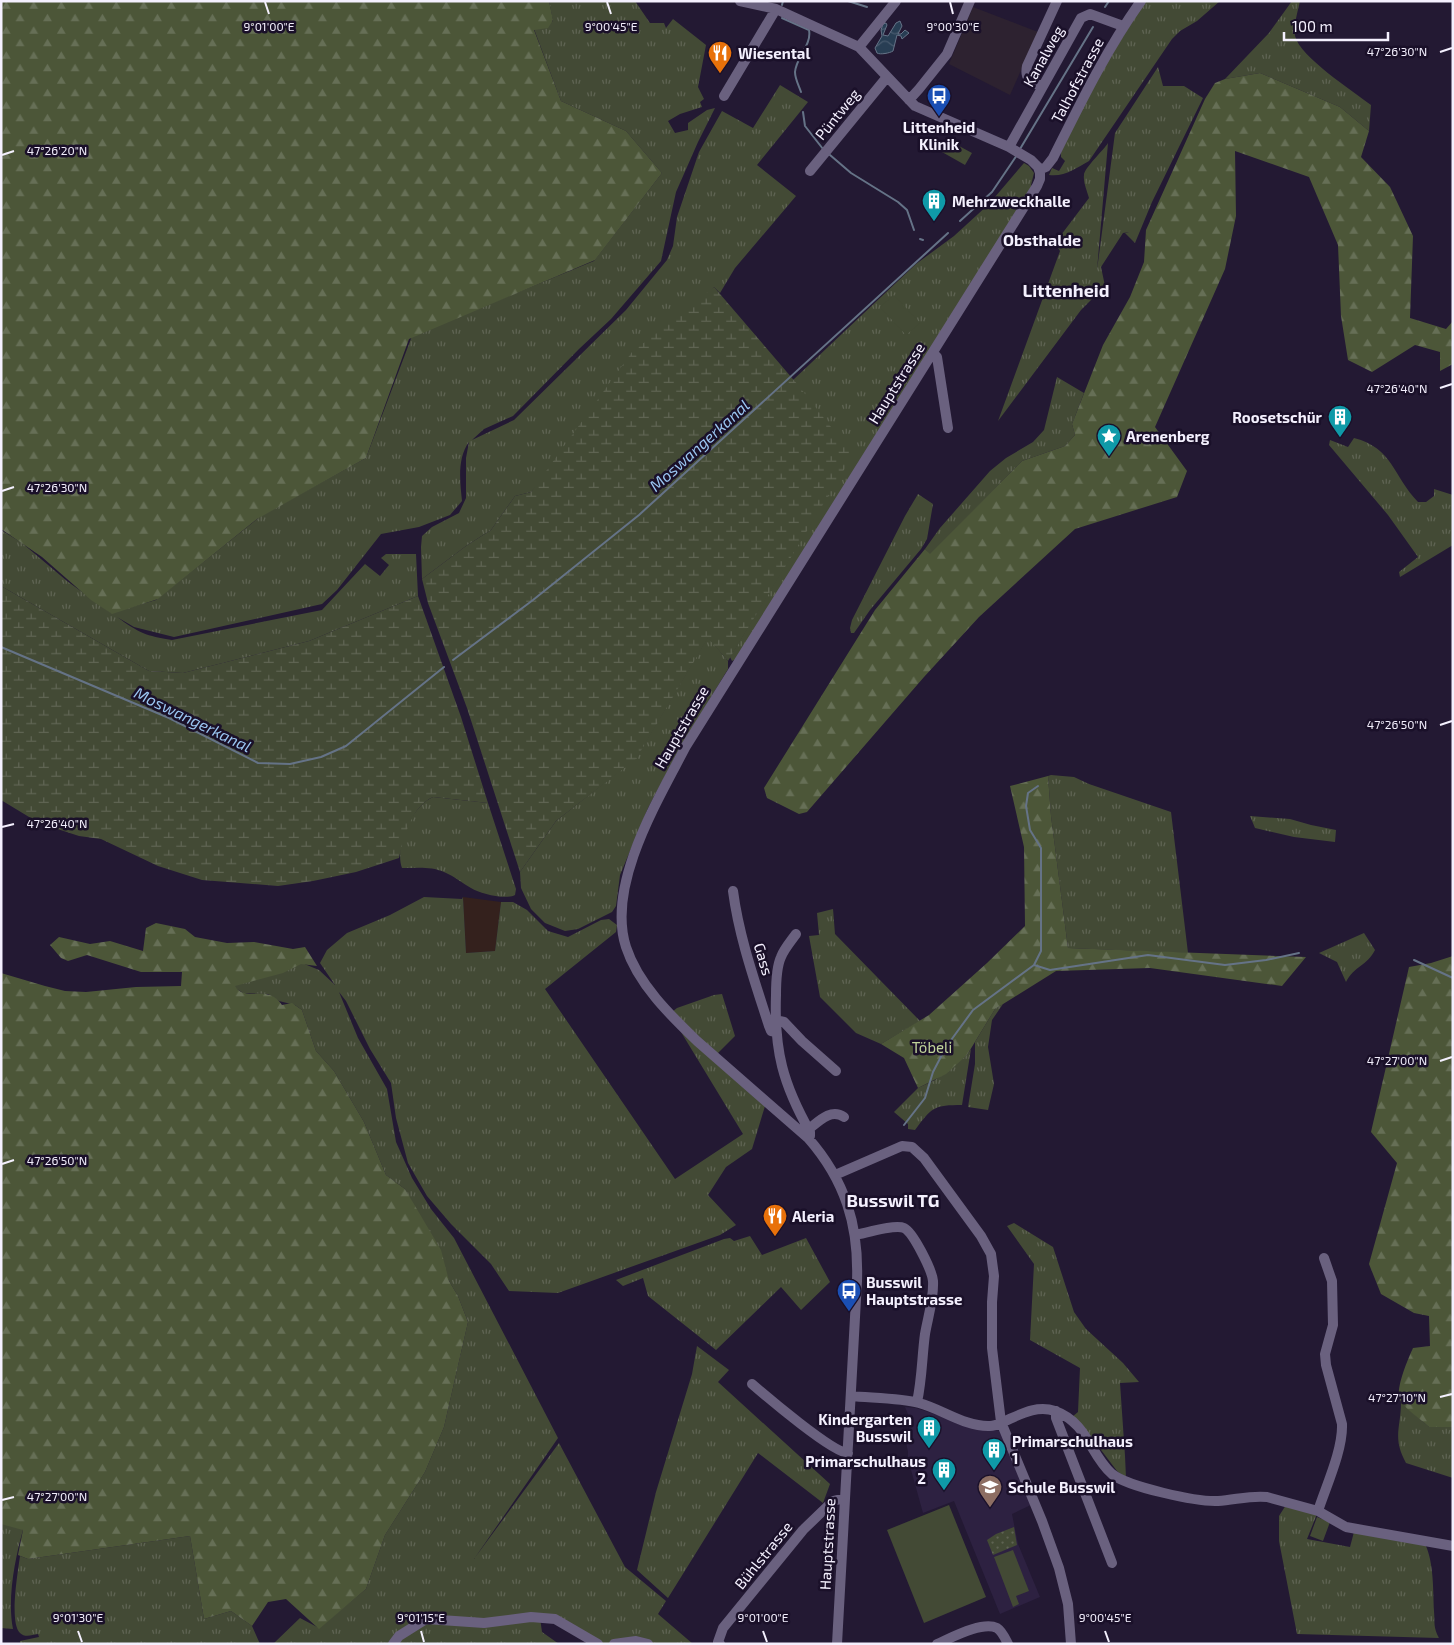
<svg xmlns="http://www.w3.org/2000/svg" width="1454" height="1645" viewBox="0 0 1454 1645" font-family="'Exo 2',sans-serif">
	<defs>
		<pattern id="grass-tufts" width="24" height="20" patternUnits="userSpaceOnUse" patternTransform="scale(1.25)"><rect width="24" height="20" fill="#434a35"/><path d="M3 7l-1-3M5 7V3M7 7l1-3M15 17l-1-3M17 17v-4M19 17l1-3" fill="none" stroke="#5f6453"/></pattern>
		<pattern id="forest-firs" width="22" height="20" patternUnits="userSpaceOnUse" patternTransform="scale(1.25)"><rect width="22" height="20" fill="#4c5638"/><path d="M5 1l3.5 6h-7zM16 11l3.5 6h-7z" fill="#666f56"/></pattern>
		<pattern id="wetland-marsh" width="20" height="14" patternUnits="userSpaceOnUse" patternTransform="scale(1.25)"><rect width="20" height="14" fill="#434a35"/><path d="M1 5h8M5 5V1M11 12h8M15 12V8" fill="none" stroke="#5f6453"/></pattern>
		<pattern id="park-dots" width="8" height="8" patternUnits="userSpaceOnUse" patternTransform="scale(1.25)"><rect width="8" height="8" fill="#434a35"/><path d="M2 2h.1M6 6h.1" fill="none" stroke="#5f6453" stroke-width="1.8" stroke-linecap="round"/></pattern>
		<pattern id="water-waves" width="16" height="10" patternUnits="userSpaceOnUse" patternTransform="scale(1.25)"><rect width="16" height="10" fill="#283e54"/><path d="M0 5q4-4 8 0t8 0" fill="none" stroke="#485a6e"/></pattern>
	</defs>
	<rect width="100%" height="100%" fill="#231933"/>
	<path fill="#2d2141" d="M905,1407L916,1408L947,1418L1000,1431L1033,1504L1012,1514L1018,1544L1040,1597L1000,1614L954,1501L923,1513L908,1459V1452L905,1437L910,1426V1419Z"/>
	<path fill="#34211d" d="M463,897L501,902L495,951L466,953Z"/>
	<path fill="#2d2230" d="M973,7L1038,32L1010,95L949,64Z"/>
	<path fill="url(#grass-tufts)" d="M549,1H635L650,23H664L666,28L673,19L706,45L698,87L704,99L700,102L702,107L680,114L668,121L675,133L688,130V123L707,110L715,108L698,142L676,192L661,261L611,319L579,349L513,416L484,429L472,440L514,420L626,310L667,260L673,246L677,217L699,152L722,111L753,128L780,85L808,102L757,165L796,196L735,268L720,293L714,287L531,492L515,496L491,530L466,546L422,579L421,547L422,536L432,527L459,513L466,498V458L469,442C457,458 460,482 462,501L450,515L419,527L381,534L337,590L322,604L174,637L134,627L117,617C139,633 146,636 172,640L322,610L365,564L380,576L389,565L381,558L386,554H416L418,596L309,641L183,673L149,671L1,586V530L22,543L67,581L111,613L156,600L261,516L366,458L412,336L594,261L662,173L626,131L561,101L534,29L553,21Z
		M1145,1H1220L1197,21L1180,31L1172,39L1089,161C1076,168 1065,177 1049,175L1052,168L1059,171L1065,161L1061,157V149L1093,85Z
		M1292,1H1300C1298,11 1293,26 1295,36C1300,57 1353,91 1371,105L1369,131L1340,107L1260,73L1225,79L1269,33Z
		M1158,67L1163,86H1184L1203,98L1152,202L1135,243L1125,233L1129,232L1123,233L1101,267L1105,286L1081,310L998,421L1060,251L1055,243L1089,198C1087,191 1083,182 1084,175C1084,168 1104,150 1108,143L1097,270L1115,133Z
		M1024,163L1029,166L1034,173L1031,185L1032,188L736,659L732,661L730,657L852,455L793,380L916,264L954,236L989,204Z
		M1057,377L1084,393L1072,424L1075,435L1065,446L1022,461L930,555L925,549L940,528L990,471L1006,458L1033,442L1044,430Z
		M1354,438C1393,448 1393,476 1418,502H1426L1434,496V489L1453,495V545L1400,577L1399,572L1418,557L1388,515L1329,445L1330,440L1348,447Z
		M918,494L933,504L927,539L921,549L870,610L854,633H851L850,628L852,620L905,516Z
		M708,637L728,661V669L677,753L648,808L620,875L616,906L612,912L578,929L565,931L545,923L531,909L521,888L520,872L556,821L636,758Z
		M1051,775L1074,777L1089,784L1171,812L1188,953L1068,948L1051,816L1048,776Z
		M433,797L488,803L516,889L515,895C505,900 481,894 471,888C462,883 454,876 444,872C431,866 416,868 402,868C394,846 412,806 433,797Z
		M1250,816L1290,819L1311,825L1336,830L1335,842L1294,837L1255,828Z
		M424,897L462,899L463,897L466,953L495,951L501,902H513L527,910L548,931L568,937L601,920L609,919L617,925L616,932L545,989L675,1179L743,1134L681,1032L765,1106L752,1149L726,1167L708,1195L736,1225L720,1235L558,1293L509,1291L491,1264L451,1224L427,1196L408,1163L396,1118L391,1083L370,1049L346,1001L339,992L358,1038L387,1089L396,1142L412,1178L431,1209L454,1238L558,1438L474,1559L559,1443L625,1567L666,1601L658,1614L693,1644H598L578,1632L540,1618L542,1632L559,1644H273L300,1618L319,1628L366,1589L385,1535L425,1472L444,1427L468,1322L458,1296L449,1281L405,1189L386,1175L364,1122L334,1071L316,1051L302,1010L295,1005L279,1001L268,994L243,993L231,985L302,963L319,970L335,985L320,963L327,950L347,933L390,915Z
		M833,909L835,934L920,1021L881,1044L856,1033L820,997L809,936L819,935L817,913Z
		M1364,933L1375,950C1367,966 1354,966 1346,982L1337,962L1319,953Z
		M722,994L735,1036L717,1054L672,1012L677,1008L714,995Z
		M1003,1004L992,1020L988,1047L994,1084L988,1110L968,1107L975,1064V1042L995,1009Z
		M971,1049L962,1105C934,1105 932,1107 915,1130L908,1129V1124L894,1112L918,1088L935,1080L967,1055Z
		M1014,1223L1053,1247L1074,1312L1086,1329L1123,1363L1139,1382L1120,1383L1125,1456L1126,1478L1117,1471L1092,1438L1072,1417L1078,1412L1080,1368L1030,1340L1034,1264L1007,1226Z
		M750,1236L762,1255L806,1238L830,1282L801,1310L781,1287L716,1350L648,1296L643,1278L623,1286L616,1280L724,1239L730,1238L734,1241Z
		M697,1346L729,1370L718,1382L830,1484L823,1503L758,1453L668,1598L637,1570L656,1492L692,1374Z
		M1401,1402L1429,1427H1453V1478L1406,1463C1392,1437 1401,1428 1401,1402Z
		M1286,1505L1317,1514L1307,1539L1350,1547L1354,1532L1425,1544C1434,1562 1433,1591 1434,1611C1435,1623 1433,1627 1439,1638L1297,1634L1279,1541V1516Z
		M1,1508L23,1530C15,1558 7,1599 13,1629L1,1628Z
		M190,1536L204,1619L231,1611L252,1626L260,1644H20V1641L39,1637L38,1634C32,1635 25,1638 20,1633C9,1623 18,1571 20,1556L28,1559Z"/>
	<path fill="url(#forest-firs)" d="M1,1H549L553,20L548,28L534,30L561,101L626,131L662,173L595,260L409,339L366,458L257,519L158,599L112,614L91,600L42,557L1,529Z
		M1260,73L1340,107L1369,131L1361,157L1390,187L1413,236L1410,318L1446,329L1453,321V364L1440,371V352L1415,345L1372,372L1348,360L1341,316L1338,245L1309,177L1235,151L1236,216L1225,269L1155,427L1187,471L1177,497L1075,529L979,617L924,677L807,812L799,814L767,798L764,788L875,610L925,549L930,554L1022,461L1065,446L1075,435L1072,424L1103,345L1130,297L1144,262L1146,230L1205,99L1215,83L1225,79Z
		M1048,776L1051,816L1068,948L1306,957L1282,986L1150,968L1056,971L995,1009L967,1055L946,1074L918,1088L904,1058L881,1044L929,1015L987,963L1025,926L1024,847L1010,786Z
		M156,923L185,929L195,937L227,943L254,942L293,949L305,947L317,966L301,964L283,973L235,986C245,1003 267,983 282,1005L292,1003L302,1010L316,1051L334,1071L364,1122L386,1175L405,1189L441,1250L449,1281L458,1296L468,1322L444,1427L425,1472L385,1535L366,1589L319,1629L286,1599L268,1602L252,1626L231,1611L204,1619L190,1536L28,1559L18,1555L23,1530L1,1524V973L45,986L65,991L86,992L136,987L181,986L182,972H141L87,955L68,961L61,958L50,945L59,937L90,944L110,941L143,951L146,928Z
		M1453,956V1427H1429C1422,1420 1404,1408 1400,1400C1395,1389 1408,1359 1413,1348L1430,1346L1429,1316L1414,1313L1381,1294L1369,1264L1397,1163L1371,1132L1409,967L1431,963Z"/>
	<path fill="url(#wetland-marsh)" d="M714,287L798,385L853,455L728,661L708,638L636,759L556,821L520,872L467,708L428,603L422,579L466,546L491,530L515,496L531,492L632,352Z
		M1,586L149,671L183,673L309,641L418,596L461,717L488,803L433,797C411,807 404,837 399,858L356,872L313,881L278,886L202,880L158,866L101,839L79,836L39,823L1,800Z"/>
	<path fill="url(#park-dots)" d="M1014,1527L1017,1545L993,1555L987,1540L996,1534Z"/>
	<path fill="#434a35" d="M948,140L972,153L965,165L942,152Z
		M894,295L920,323L906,335L880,307Z
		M949,1505L986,1597L924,1623L887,1530Z
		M1317,1517L1330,1522L1323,1541L1310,1536Z
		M1013,1550L1029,1591L1016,1596L1019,1604L1013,1607L994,1557Z"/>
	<path fill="url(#water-waves)" stroke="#657387" d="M900,21L902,26L898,34H901L905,30L909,33L902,39L901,36L897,35L893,51C890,53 880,55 877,53L875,48L882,36L881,30L883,24L886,23L887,25L883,35L888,36L896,23Z"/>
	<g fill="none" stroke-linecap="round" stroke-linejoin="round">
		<path stroke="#657387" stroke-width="2" d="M848,1L867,7
			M782,5L783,1
			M1105,7L1109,1
			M782,18L809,30C812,45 796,57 795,72C795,79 799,86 801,92
			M803,112L805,126L823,149
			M1020,149L1093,27
			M830,155L851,173L898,202L907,210L914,230
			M960,221L992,192L1017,155
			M920,239L923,240
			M1,647L169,718L258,763L290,764L321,757L346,746L444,667
			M453,660L533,600L639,515L948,233
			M1414,960L1453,978
			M1034,965L1041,951V848L1030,830L1026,806L1028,793L1038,786
			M904,1125L925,1098L933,1072L946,1047L973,1010L1034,965L1050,970L1148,955L1225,965L1266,960L1299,953"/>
		<path stroke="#6a617f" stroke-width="10" d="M740,1L776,9L859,47L915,106L1009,147L1031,160L1038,167L1040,173V179L1037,186L686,746C658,800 606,885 626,947C638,984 670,1015 697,1041L808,1138C845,1180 859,1225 857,1281L837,1644
			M859,47L896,1
			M1042,87C1032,81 1024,80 1027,66L1057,1
			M724,96L776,9
			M909,100L919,89L947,54L970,1
			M1009,147L1081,18L1090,14L1123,26
			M1039,170L1046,167L1053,158C1080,104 1106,50 1141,1
			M810,171L887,77
			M933,353L937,357L948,428
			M733,891C739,937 755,982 769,1026L771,1031L776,1032
			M796,934C791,941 784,949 781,957C776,968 776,984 776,995C774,1051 783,1084 810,1132V1136L808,1138
			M775,1020L784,1022L802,1041L836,1071
			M809,1129C819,1121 831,1108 844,1117
			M835,1175L902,1146L912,1147L924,1158L981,1236L991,1254L994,1276L992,1302V1348L1001,1422L1042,1521L1059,1568L1068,1604L1071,1644
			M855,1235C866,1233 895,1224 904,1228C913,1232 932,1270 933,1281C934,1298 928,1317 925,1334C922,1356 922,1380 917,1402
			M752,1384C767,1397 833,1453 848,1453
			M851,1396C870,1398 901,1398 919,1403C942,1409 965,1427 990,1426C996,1426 1000,1423 1005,1421C1021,1414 1037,1405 1055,1411C1088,1423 1090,1455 1112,1474C1128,1487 1197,1502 1218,1501C1235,1500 1251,1495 1267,1497L1318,1511L1346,1527L1453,1546
			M1056,1411V1418L1112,1563
			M1318,1511C1326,1486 1343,1450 1342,1424L1326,1365L1325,1354L1333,1325L1332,1281L1324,1258
			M393,1644L399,1636L426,1619L484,1623L531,1617L555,1619L598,1644
			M614,1644L636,1641L648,1644
			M720,1644L718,1642L723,1628L803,1530L833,1501L845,1498
			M937,1644C951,1638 982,1621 997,1628C1002,1631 1005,1638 1008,1644"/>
	</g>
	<path fill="none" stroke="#f4f0fe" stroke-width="2" d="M265,2L269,14M607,2L611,14M950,2L953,14M1440,52L1452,48M2,155L14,151M1440,388L1452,384M2,491L14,487M1440,725L1452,721M2,827L14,824M1440,1061L1452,1057M2,1164L14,1160M1440,1397L1452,1394M2,1500L14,1497M78,1631L82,1642M421,1631L424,1642M763,1631L767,1642M1105,1631L1109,1642"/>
	<defs>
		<symbol id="restaurant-pin" viewBox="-11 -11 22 30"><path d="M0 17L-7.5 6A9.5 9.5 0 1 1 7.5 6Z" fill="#e8710a" stroke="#1a1029"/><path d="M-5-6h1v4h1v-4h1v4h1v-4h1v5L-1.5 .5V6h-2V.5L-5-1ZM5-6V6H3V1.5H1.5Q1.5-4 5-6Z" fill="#fff"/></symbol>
		<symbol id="bus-pin" viewBox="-11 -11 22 30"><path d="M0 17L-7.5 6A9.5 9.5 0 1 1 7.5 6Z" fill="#1a4fb4" stroke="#1a1029"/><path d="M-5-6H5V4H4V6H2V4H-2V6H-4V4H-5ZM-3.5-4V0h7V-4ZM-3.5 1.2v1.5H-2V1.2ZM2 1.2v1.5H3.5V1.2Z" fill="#fff"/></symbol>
		<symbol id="building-pin" viewBox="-11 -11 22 30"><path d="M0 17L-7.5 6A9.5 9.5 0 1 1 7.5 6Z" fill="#0f9aa8" stroke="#1a1029"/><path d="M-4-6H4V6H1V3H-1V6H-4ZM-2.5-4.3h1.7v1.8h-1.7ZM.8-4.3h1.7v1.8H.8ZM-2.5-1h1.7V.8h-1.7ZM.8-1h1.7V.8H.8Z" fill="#fff"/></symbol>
		<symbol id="sight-pin" viewBox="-11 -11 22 30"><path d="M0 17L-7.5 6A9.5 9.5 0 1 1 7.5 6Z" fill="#0f9aa8" stroke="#1a1029"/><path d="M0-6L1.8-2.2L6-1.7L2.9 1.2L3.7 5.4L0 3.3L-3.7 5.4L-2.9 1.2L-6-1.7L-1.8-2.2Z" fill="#fff"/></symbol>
		<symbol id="school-pin" viewBox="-11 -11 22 30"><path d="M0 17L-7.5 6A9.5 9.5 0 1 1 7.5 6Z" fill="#8d6e63" stroke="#1a1029"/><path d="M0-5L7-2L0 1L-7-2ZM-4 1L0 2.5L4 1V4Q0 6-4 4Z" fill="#fff"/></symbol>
	</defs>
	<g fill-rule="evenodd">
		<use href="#restaurant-pin" x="706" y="39" width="28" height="38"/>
		<use href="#bus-pin" x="925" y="82" width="28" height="38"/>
		<use href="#building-pin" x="920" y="187" width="28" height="38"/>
		<use href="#building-pin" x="1326" y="403" width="28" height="38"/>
		<use href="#sight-pin" x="1095" y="422" width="28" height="38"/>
		<use href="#restaurant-pin" x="761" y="1202" width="28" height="38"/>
		<use href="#bus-pin" x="835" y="1277" width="28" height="38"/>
		<use href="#building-pin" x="915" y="1414" width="28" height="38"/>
		<use href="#building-pin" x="980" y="1436" width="28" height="38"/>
		<use href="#building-pin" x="930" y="1456" width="28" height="38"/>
		<use href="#school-pin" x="976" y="1473" width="28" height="38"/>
	</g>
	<g text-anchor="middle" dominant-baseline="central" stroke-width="5" stroke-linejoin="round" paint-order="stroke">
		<g font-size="15" font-weight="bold" fill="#f4f0fe" stroke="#1a1029" text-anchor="start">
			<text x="738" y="53">Wiesental</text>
			<text x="939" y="127" text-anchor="middle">Littenheid<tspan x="939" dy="17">Klinik</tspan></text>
			<text x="952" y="201">Mehrzweckhalle</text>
			<text x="1322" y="417" text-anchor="end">Roosetschür</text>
			<text x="1126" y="436">Arenenberg</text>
			<text x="792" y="1216">Aleria</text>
			<text x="866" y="1282">Busswil<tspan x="866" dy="17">Hauptstrasse</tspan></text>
			<text x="912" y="1419" text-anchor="end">Kindergarten<tspan x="912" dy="17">Busswil</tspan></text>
			<text x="1012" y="1441">Primarschulhaus<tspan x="1012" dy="17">1</tspan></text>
			<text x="926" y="1461" text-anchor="end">Primarschulhaus<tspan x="926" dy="17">2</tspan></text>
			<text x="1008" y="1487">Schule Busswil</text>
		</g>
		<g font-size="15" fill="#f4f0fe" stroke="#1a1029">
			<text transform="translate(1043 56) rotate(-61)">Kanalweg</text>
			<text transform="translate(1077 80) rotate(-62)">Talhofstrasse</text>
			<text transform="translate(837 114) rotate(-51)">Püntweg</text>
			<text transform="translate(896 383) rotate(-58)">Hauptstrasse</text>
			<text transform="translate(681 727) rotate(-60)">Hauptstrasse</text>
			<text transform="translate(764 959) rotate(73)">Gass</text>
			<text transform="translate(827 1544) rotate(-87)">Hauptstrasse</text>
			<text transform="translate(763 1555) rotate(-51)">Bühlstrasse</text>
		</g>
		<g font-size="15" fill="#c0d39a" stroke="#1a1029">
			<text x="932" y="1047">Töbeli</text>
		</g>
		<g font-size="16" font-weight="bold" fill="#f4f0fe" stroke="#1a1029">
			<text x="1042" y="239">Obsthalde</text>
		</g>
		<g font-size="16" font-style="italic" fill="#9bc6f2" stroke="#1a1029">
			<text transform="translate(699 445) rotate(-42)">Moswangerkanal</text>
			<text transform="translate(193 719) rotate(26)">Moswangerkanal</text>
		</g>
		<g font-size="18" font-weight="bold" fill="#f4f0fe" stroke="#1a1029">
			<text x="1066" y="290">Littenheid</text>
			<text x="893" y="1200">Busswil TG</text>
		</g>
	</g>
	<g font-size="12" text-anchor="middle" fill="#f4f0fe" stroke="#1a1029" stroke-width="5" stroke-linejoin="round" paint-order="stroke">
		<text x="269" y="31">9°01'00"E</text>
		<text x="611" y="31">9°00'45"E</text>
		<text x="953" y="31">9°00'30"E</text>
		<text x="1397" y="56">47°26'30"N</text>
		<text x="57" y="155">47°26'20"N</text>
		<text x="1397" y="393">47°26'40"N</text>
		<text x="57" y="492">47°26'30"N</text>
		<text x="1397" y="729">47°26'50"N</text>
		<text x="57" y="828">47°26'40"N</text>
		<text x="1397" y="1065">47°27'00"N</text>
		<text x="57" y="1165">47°26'50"N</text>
		<text x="1397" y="1402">47°27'10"N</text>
		<text x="57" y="1501">47°27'00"N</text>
		<text x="78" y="1622">9°01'30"E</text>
		<text x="421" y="1622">9°01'15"E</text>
		<text x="763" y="1622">9°01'00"E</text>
		<text x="1105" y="1622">9°00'45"E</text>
	</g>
	<rect width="1454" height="1645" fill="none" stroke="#f4f0fe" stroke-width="5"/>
	<path d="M1284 32v8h104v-8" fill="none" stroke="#f4f0fe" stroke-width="2.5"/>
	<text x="1292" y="32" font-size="15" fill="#f4f0fe" stroke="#1a1029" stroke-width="4" paint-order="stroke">100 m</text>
</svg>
